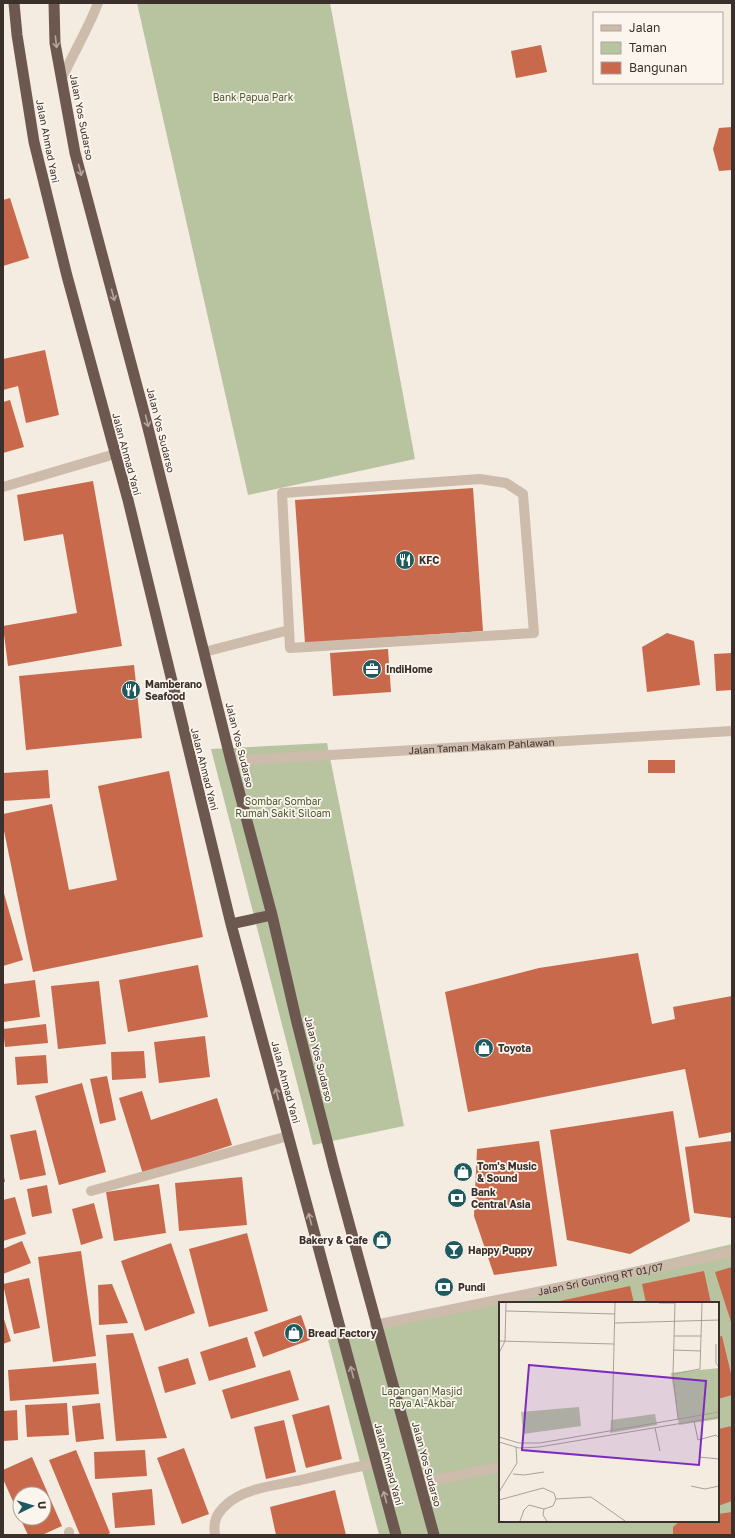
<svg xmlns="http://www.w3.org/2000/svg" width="735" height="1538" viewBox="0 0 735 1538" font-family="'Golos Text',sans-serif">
	<rect width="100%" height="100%" fill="#f4ebe1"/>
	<path fill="#b8c4a0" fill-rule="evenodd" d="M137,3H330L415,459L248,495Z
		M327,743L404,1126L313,1145L211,749Z
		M732,1244V1535H379L328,1340ZM500,1303H718V1521H500Z"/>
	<path fill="#c8694b" d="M541,45L547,72L516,78L511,51Z
		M732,127V170L719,171L713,149L719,128Z
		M10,198L29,258L3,266V200Z
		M45,350L59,415L26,423L18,386L3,390V359Z
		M10,400L24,447L3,453V402Z
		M93,481L122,646L8,666L3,626L77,613L63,534L24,541L17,495Z
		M473,488L483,631L305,643L295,500Z
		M667,633L694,641L700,685L647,692L642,647Z
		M388,649L391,692L333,696L330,653Z
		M732,653V690L716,691L714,654Z
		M134,665L142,738L26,750L19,676Z
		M648,760H675V773H648Z
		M48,770L50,798L3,801V773Z
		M169,771L203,937L33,972L3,826V814L52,804L69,890L117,880L98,786Z
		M3,890L23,960L3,966Z
		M638,953L652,1024L675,1019L673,1007L732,996V1132L699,1138L685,1069L468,1112L445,992L539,968Z
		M198,965L208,1017L128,1032L119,980Z
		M35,980L40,1017L3,1022V984Z
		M99,981L106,1044L58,1049L51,986Z
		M46,1024L48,1043L5,1047L3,1029Z
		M205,1036L210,1077L159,1083L154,1042Z
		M144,1051L146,1078L112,1080L111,1052Z
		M46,1055L48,1083L17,1085L15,1057Z
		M107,1076L116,1120L100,1124L90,1079Z
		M82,1083L106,1172L59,1185L35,1096Z
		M142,1091L151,1120L217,1098L232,1145L143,1174L119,1098Z
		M673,1111L690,1221L630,1254L567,1240L550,1130Z
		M36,1130L46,1175L20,1180L10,1135Z
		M539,1141L557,1266L494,1275L474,1216L477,1149Z
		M732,1141V1218L694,1213L685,1147Z
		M3,1172L5,1182H3Z
		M242,1177L247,1225L179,1231L175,1183Z
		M159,1184L166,1233L114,1241L106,1192Z
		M47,1185L52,1213L32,1217L27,1189Z
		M15,1197L26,1234L3,1241V1200Z
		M94,1203L103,1238L81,1245L72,1209Z
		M247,1233L268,1311L209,1327L189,1249Z
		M22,1241L31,1263L3,1274V1249Z
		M171,1243L195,1313L145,1331L121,1261Z
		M81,1251L96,1356L53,1362L38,1257Z
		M732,1267V1325L715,1272Z
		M704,1271L711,1303H646L642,1284Z
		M29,1278L40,1328L14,1334L3,1284Z
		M112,1284L128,1323L99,1325L98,1285Z
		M630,1286L634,1303H555V1302Z
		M301,1315L310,1340L263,1357L254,1332Z
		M3,1316L11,1341L3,1344Z
		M133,1333L167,1438L116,1441L106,1335Z
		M722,1336L732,1378V1395L718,1399V1337Z
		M247,1337L256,1367L209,1381L200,1352Z
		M188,1358L196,1384L165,1393L158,1367Z
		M96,1363L99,1394L10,1401L8,1370Z
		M290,1370L299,1400L231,1419L222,1390Z
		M67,1403L69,1435L27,1437L25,1405Z
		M100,1403L104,1439L76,1442L72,1406Z
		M329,1405L342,1459L306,1468L292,1415Z
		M17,1410L18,1440L3,1441V1411Z
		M284,1420L296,1472L266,1479L254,1427Z
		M732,1426V1501L718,1506V1429Z
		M184,1448L209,1514L182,1524L157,1458Z
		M76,1450L110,1533L106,1535H80L49,1460Z
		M145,1450L147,1476L95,1479L94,1452Z
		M32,1457L62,1526L42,1535H28L20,1518H44V1494H20V1517L3,1479V1470Z
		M152,1489L155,1525L115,1528L112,1493Z
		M335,1490L346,1535H276L270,1507Z
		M732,1512V1535H673V1527L680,1521H718V1514Z
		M605,1521H625V1522L605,1523Z"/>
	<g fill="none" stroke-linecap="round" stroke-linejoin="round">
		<path stroke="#cdbbac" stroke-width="10" d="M62,78C74,52 88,29 98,3
			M480,479L506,483L523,494L534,633L290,648L282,493Z
			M3,487L115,454
			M204,652L289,630
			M419,1483L500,1467"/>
		<g stroke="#cdbbac" stroke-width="10">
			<path id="s1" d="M231,761L732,731"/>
			<path d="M91,1191L288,1136"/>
			<path id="s2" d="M375,1325L732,1252"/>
			<path d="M69,1535V1532"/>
			<path d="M215,1535C213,1522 216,1514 226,1505C244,1488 277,1485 301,1480C326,1474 351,1468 376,1463"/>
		</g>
		<path stroke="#6c584f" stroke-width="11" d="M14,3L17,35L34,142L67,276L128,500L231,924L396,1535
			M54,3L55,43L75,153L146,420L231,761L272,915L297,1023L334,1168L434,1535
			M231,924L272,915"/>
	</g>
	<defs><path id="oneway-shaft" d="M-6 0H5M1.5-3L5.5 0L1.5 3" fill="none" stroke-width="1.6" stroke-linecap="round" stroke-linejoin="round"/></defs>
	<g stroke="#b4a69e">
		<use href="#oneway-shaft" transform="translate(56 42) rotate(84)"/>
		<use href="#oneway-shaft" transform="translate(80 170) rotate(75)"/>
		<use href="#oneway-shaft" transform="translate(113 295) rotate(75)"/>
		<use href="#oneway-shaft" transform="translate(147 421) rotate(76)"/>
		<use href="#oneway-shaft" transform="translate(277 1094) rotate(-105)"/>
		<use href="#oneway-shaft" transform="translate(310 1219) rotate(-105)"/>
		<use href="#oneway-shaft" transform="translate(352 1372) rotate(-104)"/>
		<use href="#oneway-shaft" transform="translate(385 1497) rotate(-105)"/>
	</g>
	<defs>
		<symbol id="restaurant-disc" viewBox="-11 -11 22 22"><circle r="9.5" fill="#1f5a5e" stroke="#fbf5ee"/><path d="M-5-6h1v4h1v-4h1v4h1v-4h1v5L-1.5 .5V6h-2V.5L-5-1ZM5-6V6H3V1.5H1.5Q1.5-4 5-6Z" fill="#fff"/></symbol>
		<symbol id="office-disc" viewBox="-11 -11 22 22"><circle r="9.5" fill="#1f5a5e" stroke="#fbf5ee"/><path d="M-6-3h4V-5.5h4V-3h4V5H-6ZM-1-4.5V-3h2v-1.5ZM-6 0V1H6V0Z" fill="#fff"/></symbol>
		<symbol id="shop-disc" viewBox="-11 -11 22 22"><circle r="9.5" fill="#1f5a5e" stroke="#fbf5ee"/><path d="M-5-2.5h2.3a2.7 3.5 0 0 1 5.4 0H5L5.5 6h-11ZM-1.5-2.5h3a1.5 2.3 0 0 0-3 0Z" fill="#fff"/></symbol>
		<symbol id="bank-disc" viewBox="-11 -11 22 22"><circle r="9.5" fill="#1f5a5e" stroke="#fbf5ee"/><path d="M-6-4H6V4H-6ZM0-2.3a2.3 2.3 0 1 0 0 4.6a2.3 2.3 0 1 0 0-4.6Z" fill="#fff"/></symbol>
		<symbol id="bar-disc" viewBox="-11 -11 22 22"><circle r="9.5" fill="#1f5a5e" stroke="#fbf5ee"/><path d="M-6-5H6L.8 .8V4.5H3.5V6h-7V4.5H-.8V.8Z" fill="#fff"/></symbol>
	</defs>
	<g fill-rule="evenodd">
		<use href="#restaurant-disc" x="394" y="549" width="22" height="22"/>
		<use href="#office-disc" x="361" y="658" width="22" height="22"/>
		<use href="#restaurant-disc" x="120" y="679" width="22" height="22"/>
		<use href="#shop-disc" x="473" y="1037" width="22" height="22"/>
		<use href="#shop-disc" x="452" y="1161" width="22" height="22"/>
		<use href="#bank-disc" x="446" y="1187" width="22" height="22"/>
		<use href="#shop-disc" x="371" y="1229" width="22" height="22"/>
		<use href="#bar-disc" x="443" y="1239" width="22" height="22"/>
		<use href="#bank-disc" x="433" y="1276" width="22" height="22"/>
		<use href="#shop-disc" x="283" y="1322" width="22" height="22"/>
	</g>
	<g text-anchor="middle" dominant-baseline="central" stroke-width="3.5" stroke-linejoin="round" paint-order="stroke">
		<g font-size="10" fill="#4a5a2e" stroke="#fbf5ee">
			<text x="253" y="97">Bank Papua Park</text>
			<text x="283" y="801">Sombar Sombar<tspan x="283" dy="12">Rumah Sakit Siloam</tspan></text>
			<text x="422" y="1391">Lapangan Masjid<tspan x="422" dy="12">Raya Al-Akbar</tspan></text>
		</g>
		<g font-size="10" fill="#3b302b" stroke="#fbf5ee">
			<text transform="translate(82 117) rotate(79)">Jalan Yos Sudarso</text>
			<text transform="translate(48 141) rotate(79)">Jalan Ahmad Yani</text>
			<text transform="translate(161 430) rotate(76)">Jalan Yos Sudarso</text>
			<text transform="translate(127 454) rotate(75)">Jalan Ahmad Yani</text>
			<text transform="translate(240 745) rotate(76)">Jalan Yos Sudarso</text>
			<text stroke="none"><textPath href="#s1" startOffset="251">Jalan Taman Makam Pahlawan</textPath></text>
			<text transform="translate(205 769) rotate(76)">Jalan Ahmad Yani</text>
			<text transform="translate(319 1059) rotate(76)">Jalan Yos Sudarso</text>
			<text transform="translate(286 1082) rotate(75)">Jalan Ahmad Yani</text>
			<text stroke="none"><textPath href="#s2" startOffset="230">Jalan Sri Gunting RT 01/07</textPath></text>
			<text transform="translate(389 1464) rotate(75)">Jalan Ahmad Yani</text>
			<text transform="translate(427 1464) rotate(75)">Jalan Yos Sudarso</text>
		</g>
		<g font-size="10" font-weight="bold" fill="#3b302b" stroke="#fbf5ee" text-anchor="start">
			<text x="419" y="560">KFC</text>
			<text x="386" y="669">IndiHome</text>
			<text x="145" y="684">Mamberano<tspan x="145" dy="12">Seafood</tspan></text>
			<text x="498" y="1048">Toyota</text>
			<text x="477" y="1166">Tom's Music<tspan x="477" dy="12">&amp; Sound</tspan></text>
			<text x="471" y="1192">Bank<tspan x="471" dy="12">Central Asia</tspan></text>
			<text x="368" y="1240" text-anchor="end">Bakery &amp; Cafe</text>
			<text x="468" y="1250">Happy Puppy</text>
			<text x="458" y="1287">Pundi</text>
			<text x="308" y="1333">Bread Factory</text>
		</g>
	</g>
	<g transform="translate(499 1302)">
		<rect width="220" height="220" fill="#f4ebe1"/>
		<path d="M220,66V117L180,123L172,71ZM80,105L82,124L24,132L22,110ZM156,112L158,123L111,131L112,118Z" fill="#b8c4a0"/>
		<path fill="none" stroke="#aaa098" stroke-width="1" d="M160,1H176M176,1L174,72L179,117M7,9L116,12M116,21L220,18M175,34H202M0,39L115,42M217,42V61L220,65M174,48L202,49M0,51L6,39L7,1M174,72L201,67L203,1M195,119L199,138L217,133L220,136M156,126L161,149M113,129L116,1M0,135L20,141H41L220,110M0,140L20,146L40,145L220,115M200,155L220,157M14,172L25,173L45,170M192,184L206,187L220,184M0,190L18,161L17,145M57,197L92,195L126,219M0,198L44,186L55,191L57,197L54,204L45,207L30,203L25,208L21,219M45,207L44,213L48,219"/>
		<path fill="#7b2cbf" fill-opacity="0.15" stroke="#7b2cbf" stroke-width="2" d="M30,63L207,79L200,163L23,148Z"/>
		<rect width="220" height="220" fill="none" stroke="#3b302b" stroke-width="2"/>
	</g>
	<rect width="735" height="1538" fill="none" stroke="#3b302b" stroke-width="8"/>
	<rect x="593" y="12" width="130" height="72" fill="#fbf5ee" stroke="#aea6a0"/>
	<rect x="601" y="25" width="20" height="6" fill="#cdbbac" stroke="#aea6a0"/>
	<text x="629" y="32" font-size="12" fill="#3b302b">Jalan</text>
	<rect x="601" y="42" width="20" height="12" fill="#b8c4a0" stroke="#aea6a0"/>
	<text x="629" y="52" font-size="12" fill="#3b302b">Taman</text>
	<rect x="601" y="62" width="20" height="12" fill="#c8694b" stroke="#aea6a0"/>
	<text x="629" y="72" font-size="12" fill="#3b302b">Bangunan</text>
	<g transform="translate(32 1506) rotate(85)"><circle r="19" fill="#fbf5ee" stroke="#aea6a0"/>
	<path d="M0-3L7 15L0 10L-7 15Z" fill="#1f5a5e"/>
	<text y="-6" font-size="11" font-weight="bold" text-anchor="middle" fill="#3b302b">U</text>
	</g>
</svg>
